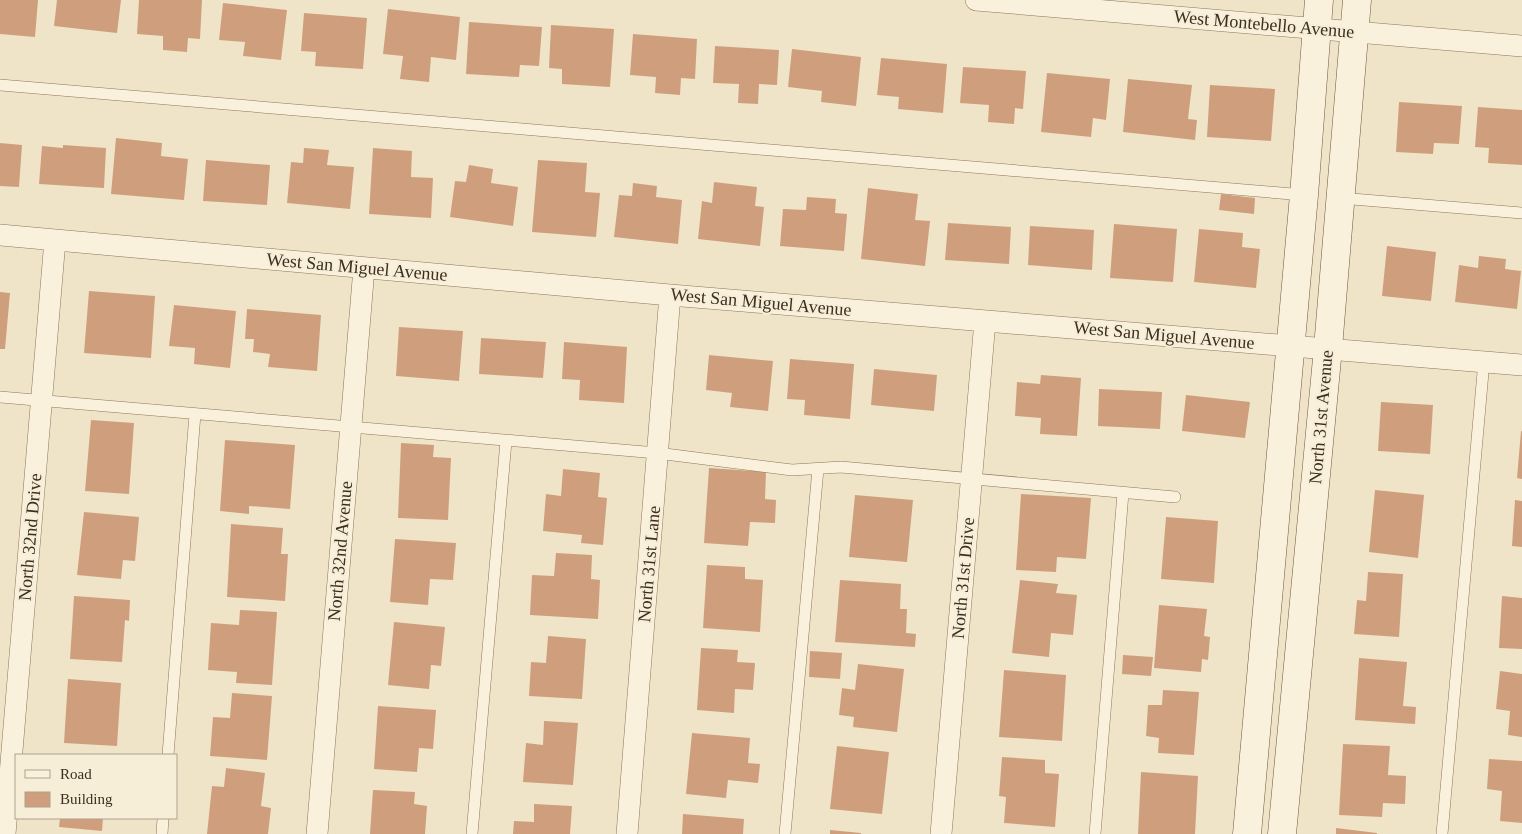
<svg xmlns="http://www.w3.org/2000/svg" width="1522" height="834" viewBox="0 0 1522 834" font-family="Georgia,serif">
	<rect width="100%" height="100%" fill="#f0e4c8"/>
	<path fill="#cf9f7d" d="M0,0H38L35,37L0,34Z
		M57,0H121L117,33L54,26Z
		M139,0H202L200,39L188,38L187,52L163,50V36L137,34Z
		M223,3L287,10L281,60L243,56L245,42L219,40Z
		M388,9L460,17L456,60L431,57L429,82L400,79L403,56L383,54Z
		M304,13L367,18L363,69L315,66L316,52L301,51Z
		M469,22L542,27L539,66L520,65L519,77L466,74Z
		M551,25L614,29L610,87L562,84V69L549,68Z
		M633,34L697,39L695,79L681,78L680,95L655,93L656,77L630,75Z
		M715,46L779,50L777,85L759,84L758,104L738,103L739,84L713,83Z
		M792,49L861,57L856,106L821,102L822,91L788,87Z
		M881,58L947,64L943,113L898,109L899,97L877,95Z
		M963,67L1026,71L1023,109L1015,108L1014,124L988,122L989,105L960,103Z
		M1047,73L1110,79L1106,120L1093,118L1091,137L1041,132Z
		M1128,79L1192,85L1188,119L1197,120L1195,140L1123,132Z
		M1210,85L1275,89L1271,141L1207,137Z
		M1399,102L1462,106L1459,144L1434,143L1433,154L1396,152Z
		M1478,107L1522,110V165L1488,163L1489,148L1475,147Z
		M116,138L162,143L161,156L188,159L184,200L111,194Z
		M0,143L22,145L19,187L0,186Z
		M63,145L106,148L104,188L39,184L42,146L63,148Z
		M304,148L329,150L327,165L354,167L350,209L287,203L291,162L303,163Z
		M373,148L412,151L411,177L433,178L431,218L369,214Z
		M206,160L270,165L267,205L203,201Z
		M538,160L587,163L585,192L600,193L596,237L532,232Z
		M469,165L493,169L491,183L518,187L513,226L450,217L455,181L466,182Z
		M714,182L757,187L755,206L764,207L760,246L698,239L702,201L712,203Z
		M633,183L657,186L656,197L682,200L678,244L614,237L619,195L632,196Z
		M868,188L918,194L915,220L930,221L925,266L861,259Z
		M1221,194L1255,198L1254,214L1219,210Z
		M807,197L836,199L835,213L847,214L844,251L780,246L783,209L806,210Z
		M948,223L1011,227L1009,264L945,260Z
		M1114,224L1177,229L1173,282L1110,278Z
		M1030,226L1094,230L1092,270L1028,265Z
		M1199,229L1243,233L1242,247L1260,249L1256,288L1194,282Z
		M1387,246L1436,252L1431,301L1382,296Z
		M1479,256L1506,259L1505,269L1521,271L1517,309L1455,302L1459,265L1478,268Z
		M89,291L155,296L151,358L84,353Z
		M0,292L10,293L5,349H0Z
		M174,305L236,311L230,368L194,364L195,348L169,346Z
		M247,309L321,315L317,371L268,367L270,354L253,352L254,339H245Z
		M399,327L463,331L459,381L396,376Z
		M481,338L546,342L543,378L479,374Z
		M564,342L627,347L624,403L579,400L580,380L562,379Z
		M709,355L773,361L768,411L730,407L732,393L706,390Z
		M790,359L854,364L850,419L804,415L805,400L787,399Z
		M874,369L937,375L934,411L871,405Z
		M1041,375L1081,378L1077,436L1040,434L1041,418L1015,416L1017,382L1040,384Z
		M1099,389L1162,392L1160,429L1098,426Z
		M1186,395L1250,402L1245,438L1182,431Z
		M1381,402L1433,405L1430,454L1378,451Z
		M91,420L134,423L129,494L85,491Z
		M1521,431H1522V479L1517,478Z
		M225,440L295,445L290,509L249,506V514L220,511Z
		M401,443L434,445L433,457L451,458L448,520L398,518Z
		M709,468L766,472L765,499L776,500L775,523L750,522L748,546L704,543Z
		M563,469L600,473L598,497L607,498L603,545L581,543L582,535L543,531L546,494L561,496Z
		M1375,490L1424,495L1418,558L1369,552Z
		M1021,494L1091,498L1086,559L1057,557L1056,572L1016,570Z
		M855,495L913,500L907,562L849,557Z
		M1515,500L1522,501V547L1512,546Z
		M84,512L139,517L135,561L123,560L121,579L77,575Z
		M1166,517L1218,521L1214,583L1161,579Z
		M231,524L283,528L281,554H288L285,601L227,597Z
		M395,539L456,543L453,580L430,579L428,605L390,602Z
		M556,553L592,555L591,579L600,580L598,619L530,615L532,575L554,576Z
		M707,565L745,567V579L763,580L760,632L703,628Z
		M1368,572L1403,574L1399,637L1354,634L1357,600L1366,601Z
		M840,580L901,584L900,609H907L906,633L916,634L915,647L835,642Z
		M1020,580L1058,584L1056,593L1077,595L1073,635L1051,633L1049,657L1012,653Z
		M74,596L130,600L129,621L125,620L122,662L70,659Z
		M1502,596L1522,598V649L1499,648Z
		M1159,605L1207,609L1204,636L1210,637L1208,660L1202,659L1201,672L1154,668Z
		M240,610L277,612L272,685L236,683L237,672L208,670L211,623L239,625Z
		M394,622L445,627L441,666L431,665L429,689L388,685Z
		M548,636L586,639L582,699L529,696L531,662L546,663Z
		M701,648L738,650L737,662L755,663L753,690L735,689L734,713L697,710Z
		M810,651L842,653L840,679L809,677Z
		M1123,655L1153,657L1151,676L1122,674Z
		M1359,658L1407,662L1403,706L1416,707L1415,724L1355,720Z
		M858,664L904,669L897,732L853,727L854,717L839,715L842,688L855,690Z
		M1004,670L1066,675L1062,741L999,737Z
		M1500,671L1522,674V737L1508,735L1510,711L1496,709Z
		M68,679L121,683L117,746L64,743Z
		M1163,690L1199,692L1194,755L1158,753L1159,738L1146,736L1148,705H1162Z
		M232,693L272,696L267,760L210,756L213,717L230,718Z
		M378,706L436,710L433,749L419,748L417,772L374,769Z
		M544,721L578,723L573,785L523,782L526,743L543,745Z
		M692,733L750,738L748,763L760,764L758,783L728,780L726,798L686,794Z
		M1343,744L1390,746L1388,775L1406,776L1405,804L1383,803L1382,817L1339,815Z
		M837,746L889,752L882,814L830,809Z
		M1002,757L1045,760V773L1059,774L1055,827L1004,823L1006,797L999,796Z
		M1489,759L1522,761V823L1500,821L1502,791L1487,789Z
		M226,768L265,773L261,806L271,808L268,834H207L212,786L224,787Z
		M1141,772L1198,776L1195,834H1138Z
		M373,790L415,792L414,804L427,806L425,834H370Z
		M534,804L572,806L570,834H513L514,821L534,822Z
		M683,814L744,819L743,834H682Z
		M60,818H103L102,831L59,827Z
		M1336,828L1377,833V834H1336Z
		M830,830L861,833V834H830Z"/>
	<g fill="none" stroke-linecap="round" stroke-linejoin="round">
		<defs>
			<path id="lane" d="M0,85L1304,195
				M1340,198L1522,213
				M0,397L657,453L792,470L841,467L1175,497
				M168,755L195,414
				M162,834L163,818
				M472,834L506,441
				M785,834L818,469
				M1095,834L1123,493
				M1442,834L1484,361"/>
			<path id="street" d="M976,0L1522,46
				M0,235L670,295L1522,365
				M5,834L55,240
				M317,834L364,268
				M627,834L670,295
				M941,834L985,321"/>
			<path id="secondary" d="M1247,834L1304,195L1319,0
				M1282,834L1328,348L1357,0"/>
		</defs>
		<use href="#lane" stroke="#8d765c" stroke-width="12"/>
		<use href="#street" stroke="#8d765c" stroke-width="22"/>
		<use href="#secondary" stroke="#6f573f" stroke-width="29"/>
		<use href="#lane" stroke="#faf1dc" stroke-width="11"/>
		<use href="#street" stroke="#faf1dc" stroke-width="21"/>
		<use href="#secondary" stroke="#faf1dc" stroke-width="28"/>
	</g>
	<g text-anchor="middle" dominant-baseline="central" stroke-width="4.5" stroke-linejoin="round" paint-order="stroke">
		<g font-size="18" fill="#3d2e20" stroke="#f7eed8">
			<text transform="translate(1264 24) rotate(5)">West Montebello Avenue</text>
			<text transform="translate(357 267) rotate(5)">West San Miguel Avenue</text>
			<text transform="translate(761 302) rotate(5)">West San Miguel Avenue</text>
			<text transform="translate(1164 335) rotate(5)">West San Miguel Avenue</text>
			<text transform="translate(1321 417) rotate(-85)">North 31st Avenue</text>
			<text transform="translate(30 537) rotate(-85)">North 32nd Drive</text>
			<text transform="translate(340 551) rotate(-85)">North 32nd Avenue</text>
			<text transform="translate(649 564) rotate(-85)">North 31st Lane</text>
			<text transform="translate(963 578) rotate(-85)">North 31st Drive</text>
		</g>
	</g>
	<rect x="15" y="754" width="162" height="65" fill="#f7eed8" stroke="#ada18e"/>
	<rect x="25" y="770" width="25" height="8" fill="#faf1dc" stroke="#ada18e"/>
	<text x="60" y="779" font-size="15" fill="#3d2e20">Road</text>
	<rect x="25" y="792" width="25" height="15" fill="#cf9f7d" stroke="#ada18e"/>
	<text x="60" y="804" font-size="15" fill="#3d2e20">Building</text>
</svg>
